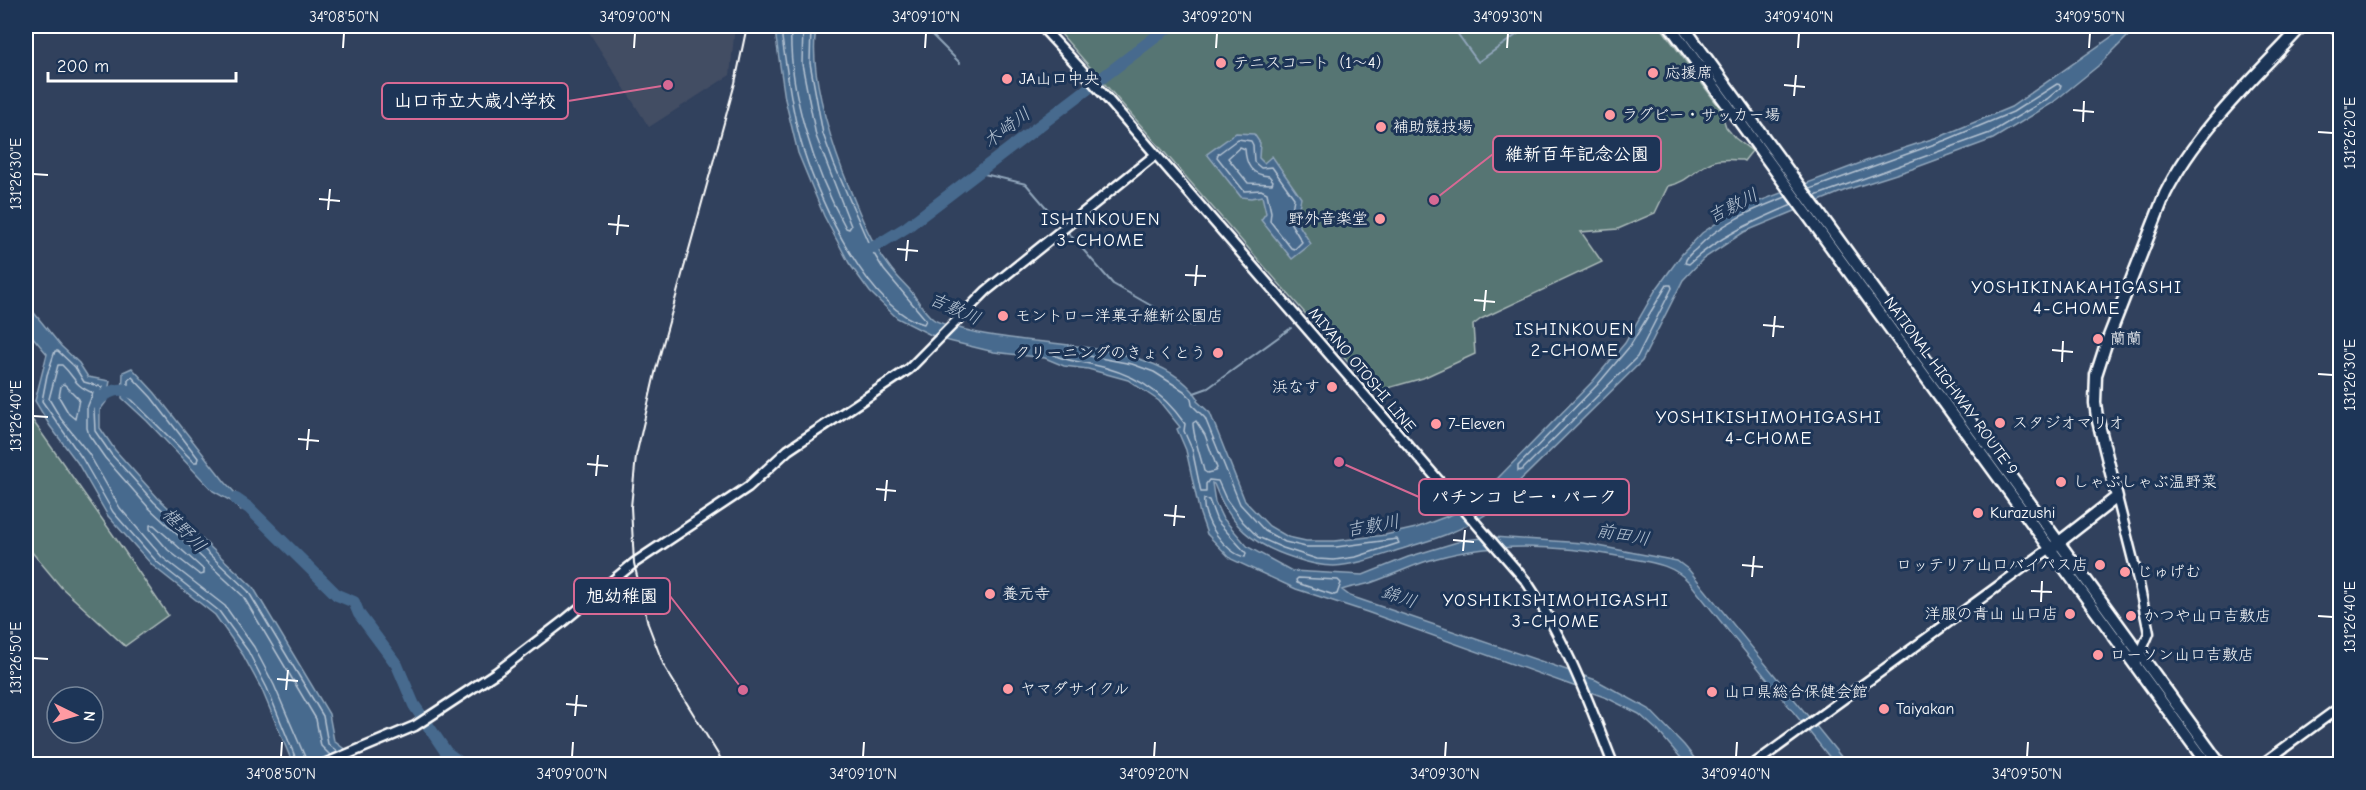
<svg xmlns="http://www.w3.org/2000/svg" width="2366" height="790" viewBox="0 0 2366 790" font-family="'Comic Neue','Klee One',sans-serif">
	<rect width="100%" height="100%" fill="#31415d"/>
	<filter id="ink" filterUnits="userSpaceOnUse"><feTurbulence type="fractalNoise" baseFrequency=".0167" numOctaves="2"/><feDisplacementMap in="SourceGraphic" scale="12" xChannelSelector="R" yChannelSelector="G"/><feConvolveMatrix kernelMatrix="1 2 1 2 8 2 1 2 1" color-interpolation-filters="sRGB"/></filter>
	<g filter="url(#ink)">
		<path fill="#434d64" d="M585,26H735L730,75L649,127Z"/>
		<path fill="#577573" stroke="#abbab9" stroke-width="1.5" d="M1054,26H1660L1720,108L1726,127L1735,138L1752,151L1744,161L1742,160C1732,160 1721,158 1712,162C1696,168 1687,183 1668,186L1655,213L1618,229L1581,232L1602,262L1481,319L1473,325L1475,354L1423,378L1374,392Z
			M26,411L121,546L168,615L125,646L61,587L26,545Z"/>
		<path fill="#476a8e" stroke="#91a6bb" stroke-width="1.5" d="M777,26H817C807,64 829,135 843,172C856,204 868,239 889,266C895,275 903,282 910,290C917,299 924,312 933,319C939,324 951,325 959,328C1023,349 1158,336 1198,398L1197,401L1210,413L1245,501L1269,526L1288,537L1306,541H1335L1385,535L1416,528L1453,514L1471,498L1498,478L1593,381L1625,343L1655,291L1682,254L1702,233L1736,210L1874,158L1944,135L2011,107L2127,26H2138L2098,66L2051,104L1993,139L1912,169L1846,190L1744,232L1703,259L1683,280L1642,361L1485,515C1461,531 1432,540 1405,548C1382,555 1358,565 1334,566C1319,566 1308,563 1294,558C1253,545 1230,526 1214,484L1212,483L1215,502L1222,517L1248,547L1292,571L1363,575L1408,557L1464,540L1493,537L1583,543L1677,561L1689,570L1847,764H1835L1690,583C1672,563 1648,562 1623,557C1560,545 1487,541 1424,562C1407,568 1390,576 1373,582C1363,586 1352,586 1342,590L1350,596L1596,680L1649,709L1684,745L1699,764H1686L1658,731L1639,714L1607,698L1367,612L1296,589L1231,559L1207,534L1200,514L1186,450L1177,429L1180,427L1159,401L1128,380L1088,369L1064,366L1045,358L994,352L949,341L931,335L897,318L870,292L849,263L824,216L798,153L785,99L776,38Z
			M1236,133L1254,134L1260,143L1259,158L1264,163L1272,156L1301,198L1296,220L1311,244L1292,259L1261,220L1266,213L1262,196L1251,198L1241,197L1207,154Z
			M26,303L61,346L79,363L88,377L110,381L106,402L100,410V428L115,450L158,498L253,587L329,714L334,741L364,764H293L262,690L243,655L215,615L153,566L108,516L77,462L50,426L35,401L47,354L26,329Z
			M132,368L155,393L225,482L249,508L240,510L231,501L213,491L147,421L122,398L123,372Z"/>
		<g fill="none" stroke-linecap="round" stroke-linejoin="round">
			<path stroke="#b5c3d2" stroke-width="1.5" d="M783,26L782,38C788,76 792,115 804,152C820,202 869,311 924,324L926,320L884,270L871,249L834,164L823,134L810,63L811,26
				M791,26C788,91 814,171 846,228L849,229L851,226L816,136L802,64L803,26
				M1238,139L1251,141L1253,145L1254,162L1261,168L1272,167L1294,198L1290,222L1302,242L1295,249L1291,248L1270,221L1271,212L1267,193L1261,190L1244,191L1217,157L1218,154Z
				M1240,147L1245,149C1246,165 1251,175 1269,176L1273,181L1272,184L1248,183L1228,158Z
				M1810,189L1946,140L2013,112L2057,84L2061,85L2060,88L2047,99L1990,133L1815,196
				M1786,197C1753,210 1721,222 1696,249C1691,253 1686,257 1685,263L1689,264C1719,236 1755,221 1792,205
				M1667,285H1671L1672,288L1637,357L1522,470L1518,471V466L1598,384L1630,346Z
				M1057,350L1132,364L1154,372L1184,391L1191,398L1192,405L1205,418L1240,504L1265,531L1285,542L1306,547H1336L1397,539L1399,543L1356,557L1334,560L1317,559L1283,548L1258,537L1243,522L1226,499L1218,481L1209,480L1206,484V492H1201L1192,449L1184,431L1185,424C1161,389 1130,372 1090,364C1077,361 1066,361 1054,355V351Z
				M132,377L151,397L198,458L197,462H194L128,396V380Z
				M64,384L79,399L75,419L69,414L59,397L61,386Z
				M1196,421L1205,435L1217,468L1215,471L1207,473L1204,471C1201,457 1193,436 1193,423Z
				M1204,499L1209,500L1217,521L1246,553L1245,557C1226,554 1201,519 1204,499Z
				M1469,507L1497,486L1501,487V491L1475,514
				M150,525H154L204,570V574L200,575L168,550L150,529Z
				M1298,578L1338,580L1341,583L1337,594L1334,595L1297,583L1296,580Z
				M298,764L267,688L248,651L219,611L157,562L113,512L82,458L42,401L47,375L55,351H58L75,367L84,382L102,387L100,399L94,409L95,431L111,454L154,502L248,591L323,716L328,744L338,752
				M306,764L305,757L274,685L254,647L225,606L162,557L120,508L89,454L61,419L49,399L58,365H62C77,379 72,384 93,393L87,408V428L89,435L105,458L148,507L243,596L316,719L321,746L330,755"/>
			<path stroke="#91a6bb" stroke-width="2" d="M923,26L960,63
				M1452,26L1478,62L1529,26
				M980,173L1026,184L1062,226
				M1066,230L1113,284L1164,313L1193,326
				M1194,393L1208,388L1291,328"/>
			<path stroke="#476a8e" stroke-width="12" d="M862,250L876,246L907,227L1170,26
				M96,403C107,391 119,385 135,394
				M236,499L249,508L337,595L354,602L359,614L397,665L414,705L446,752L462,764"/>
			<defs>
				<path id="secondary" d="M1041,26L1091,80L1526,581C1565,638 1588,700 1613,764
					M2333,26L2340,32
					M2117,497L2139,584L2149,633L2138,659
					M324,764L415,726L497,672L565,620L634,563L748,487L788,450L909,369L986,291L1155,155
					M1754,764L2049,549
					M2262,764L2340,707"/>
				<path id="highway" d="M1670,26L2207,764
					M1683,26L2220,764
					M2053,547L2117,497L2097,417L2095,403L2096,375L2106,344L2165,194C2197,130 2254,78 2302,26"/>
			</defs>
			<use href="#secondary" stroke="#fff" stroke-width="13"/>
			<use href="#highway" stroke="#fff" stroke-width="15"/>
			<use href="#secondary" stroke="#1d3557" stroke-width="8"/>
			<use href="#highway" stroke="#1d3557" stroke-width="10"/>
			<path stroke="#fff" stroke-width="2" d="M724,764L664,666L648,624L634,563L631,507L636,456L656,369L735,83L747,26"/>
		</g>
	</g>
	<path fill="none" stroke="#fff" stroke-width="2" d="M343,48L344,33M634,48L635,33M925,48L926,33M1216,48L1217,33M1507,48L1508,33M1798,48L1799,33M2089,48L2090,33M1784,85L1805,87M1794,96L1796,75M2073,110L2094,112M2083,122L2084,101M2318,132L2333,133M33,174L48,175M319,199L340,201M328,210L330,189M608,224L629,226M617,235L619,215M897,249L918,251M906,261L908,240M1185,275L1206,276M1195,286L1197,265M1474,300L1495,302M1484,311L1486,290M1763,325L1784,327M1773,337L1775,316M2052,350L2073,352M2062,362L2063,341M2318,374L2333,375M33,416L48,417M298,439L319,441M307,450L309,429M587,464L608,466M596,476L598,455M876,489L896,491M885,501L887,480M1164,515L1185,517M1174,526L1176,505M1453,540L1474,542M1463,551L1465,530M1742,565L1763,567M1752,577L1754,556M2031,591L2052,592M2041,602L2042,581M2318,616L2333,617M33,658L48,659M277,679L298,681M286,690L288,670M566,704L587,706M575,716L577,695M281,757L282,742M572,757L573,742M863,757L864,742M1154,757L1155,742M1445,757L1446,742M1736,757L1737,742M2027,757L2028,742"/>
	<g fill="#ff9aa2" stroke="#1d3557" stroke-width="2">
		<circle cx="1221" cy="63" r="6"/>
		<circle cx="1653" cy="73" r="6"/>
		<circle cx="1007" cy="79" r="6"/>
		<circle cx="1610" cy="115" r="6"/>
		<circle cx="1381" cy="127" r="6"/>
		<circle cx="1380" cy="219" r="6"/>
		<circle cx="1003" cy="316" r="6"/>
		<circle cx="2098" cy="339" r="6"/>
		<circle cx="1218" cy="353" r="6"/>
		<circle cx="1332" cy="387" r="6"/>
		<circle cx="2000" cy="423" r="6"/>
		<circle cx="1436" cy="424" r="6"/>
		<circle cx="2061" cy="482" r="6"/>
		<circle cx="1978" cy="513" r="6"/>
		<circle cx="2100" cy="565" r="6"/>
		<circle cx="2125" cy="572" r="6"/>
		<circle cx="990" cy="594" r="6"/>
		<circle cx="2070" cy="614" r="6"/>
		<circle cx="2131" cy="616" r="6"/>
		<circle cx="2098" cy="655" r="6"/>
		<circle cx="1008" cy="689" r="6"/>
		<circle cx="1712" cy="692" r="6"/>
		<circle cx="1884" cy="709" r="6"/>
	</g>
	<g text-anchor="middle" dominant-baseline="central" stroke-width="6" stroke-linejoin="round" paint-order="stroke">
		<g font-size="16" fill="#fff" stroke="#1d3557" text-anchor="start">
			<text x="1233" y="63">テニスコート（1～4）</text>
			<text x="1665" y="73">応援席</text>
			<text x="1019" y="79">JA山口中央</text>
			<text x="1622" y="115">ラグビー・サッカー場</text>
			<text x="1393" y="127">補助競技場</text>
			<text x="1368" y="219" text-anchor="end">野外音楽堂</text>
			<text x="1015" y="316">モントロー洋菓子維新公園店</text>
			<text x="2110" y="339">蘭蘭</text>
			<text x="1206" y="353" text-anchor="end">クリーニングのきょくとう</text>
			<text x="1320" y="387" text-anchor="end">浜なす</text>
			<text x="2012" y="423">スタジオマリオ</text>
			<text x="1448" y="424">7-Eleven</text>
			<text x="2073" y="482">しゃぶしゃぶ温野菜</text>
			<text x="1990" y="513">Kurazushi</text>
			<text x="2088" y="565" text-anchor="end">ロッテリア山口バイパス店</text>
			<text x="2137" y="572">じゅげむ</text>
			<text x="1002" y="594">養元寺</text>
			<text x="2058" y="614" text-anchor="end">洋服の青山 山口店</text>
			<text x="2143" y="616">かつや山口吉敷店</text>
			<text x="2110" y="655">ローソン山口吉敷店</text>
			<text x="1020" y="689">ヤマダサイクル</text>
			<text x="1724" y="692">山口県総合保健会館</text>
			<text x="1896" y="709">Taiyakan</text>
		</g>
		<g font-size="16" fill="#fff" stroke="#1d3557">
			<text transform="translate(1362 370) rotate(50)">MIYANO OTOSHI LINE</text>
			<text transform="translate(1951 386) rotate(54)">NATIONAL HIGHWAY ROUTE 9</text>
		</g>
		<g font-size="18" font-style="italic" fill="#b5c3d2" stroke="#1d3557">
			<text transform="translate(1007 128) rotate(-37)">木崎川</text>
			<text transform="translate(1733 206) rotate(-27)">吉敷川</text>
			<text transform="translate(955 309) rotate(24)">吉敷川</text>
			<text transform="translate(1373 526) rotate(-10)">吉敷川</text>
			<text transform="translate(184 530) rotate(46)">椹野川</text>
			<text transform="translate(1623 535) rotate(10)">前田川</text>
			<text transform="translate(1399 597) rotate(19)">錦川</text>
		</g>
		<g font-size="18" letter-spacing="1.5" fill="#fff" stroke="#1d3557">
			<text x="1101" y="219">ISHINKOUEN<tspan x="1101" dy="21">3-CHOME</tspan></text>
			<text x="2077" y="287">YOSHIKINAKAHIGASHI<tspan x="2077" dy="21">4-CHOME</tspan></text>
			<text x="1575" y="329">ISHINKOUEN<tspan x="1575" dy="21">2-CHOME</tspan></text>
			<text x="1769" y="417">YOSHIKISHIMOHIGASHI<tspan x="1769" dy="21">4-CHOME</tspan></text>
			<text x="1556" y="600">YOSHIKISHIMOHIGASHI<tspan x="1556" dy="21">3-CHOME</tspan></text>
		</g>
	</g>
	<path fill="none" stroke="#d76994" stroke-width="2" d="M668 85L568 101M1434 200L1493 154M1339 462L1419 497M743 690L670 596"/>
	<g fill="#d76994" stroke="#1d3557" stroke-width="2">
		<circle cx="668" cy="85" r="6"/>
		<circle cx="1434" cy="200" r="6"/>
		<circle cx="1339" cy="462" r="6"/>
		<circle cx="743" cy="690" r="6"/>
	</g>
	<g fill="#1d3557" stroke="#d76994" stroke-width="2">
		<rect x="382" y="83" width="186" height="36" rx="6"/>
		<rect x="1493" y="136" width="168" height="36" rx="6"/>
		<rect x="1419" y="479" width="210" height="36" rx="6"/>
		<rect x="574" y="578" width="96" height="36" rx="6"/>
	</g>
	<g font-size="18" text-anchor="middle" font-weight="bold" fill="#fff">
		<text x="475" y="107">山口市立大歳小学校</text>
		<text x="1577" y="160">維新百年記念公園</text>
		<text x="1524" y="503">パチンコ ピー・パーク</text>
		<text x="622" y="602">旭幼稚園</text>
	</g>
	<rect width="2366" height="790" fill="none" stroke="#1d3557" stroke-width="66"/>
	<g transform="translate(75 715) rotate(95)"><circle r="28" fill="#1d3557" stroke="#77869a" stroke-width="1.5"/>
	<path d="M0-4.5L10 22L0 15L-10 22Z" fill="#ff9aa2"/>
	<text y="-9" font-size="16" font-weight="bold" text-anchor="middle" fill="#ffffff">N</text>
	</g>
	<path d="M48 72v9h188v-9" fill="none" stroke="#ffffff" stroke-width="3"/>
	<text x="57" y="72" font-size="18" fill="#ffffff" stroke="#1d3557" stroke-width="4.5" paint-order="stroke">200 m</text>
	<rect x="33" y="33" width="2300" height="724" fill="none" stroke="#fff" stroke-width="2"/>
	<g font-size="15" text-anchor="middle" fill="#fff">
		<text x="344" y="22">34°08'50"N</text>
		<text x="635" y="22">34°09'00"N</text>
		<text x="926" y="22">34°09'10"N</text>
		<text x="1217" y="22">34°09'20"N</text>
		<text x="1508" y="22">34°09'30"N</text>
		<text x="1799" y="22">34°09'40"N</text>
		<text x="2090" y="22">34°09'50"N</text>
		<text transform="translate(2350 133) rotate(-90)" y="5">131°26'20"E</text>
		<text transform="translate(16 174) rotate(-90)" y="5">131°26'30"E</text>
		<text transform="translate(2350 375) rotate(-90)" y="5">131°26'30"E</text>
		<text transform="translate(16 416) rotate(-90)" y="5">131°26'40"E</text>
		<text transform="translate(2350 617) rotate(-90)" y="5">131°26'40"E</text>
		<text transform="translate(16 658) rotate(-90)" y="5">131°26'50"E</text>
		<text x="281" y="779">34°08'50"N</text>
		<text x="572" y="779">34°09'00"N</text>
		<text x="863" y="779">34°09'10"N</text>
		<text x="1154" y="779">34°09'20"N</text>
		<text x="1445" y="779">34°09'30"N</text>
		<text x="1736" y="779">34°09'40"N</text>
		<text x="2027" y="779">34°09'50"N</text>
	</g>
</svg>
